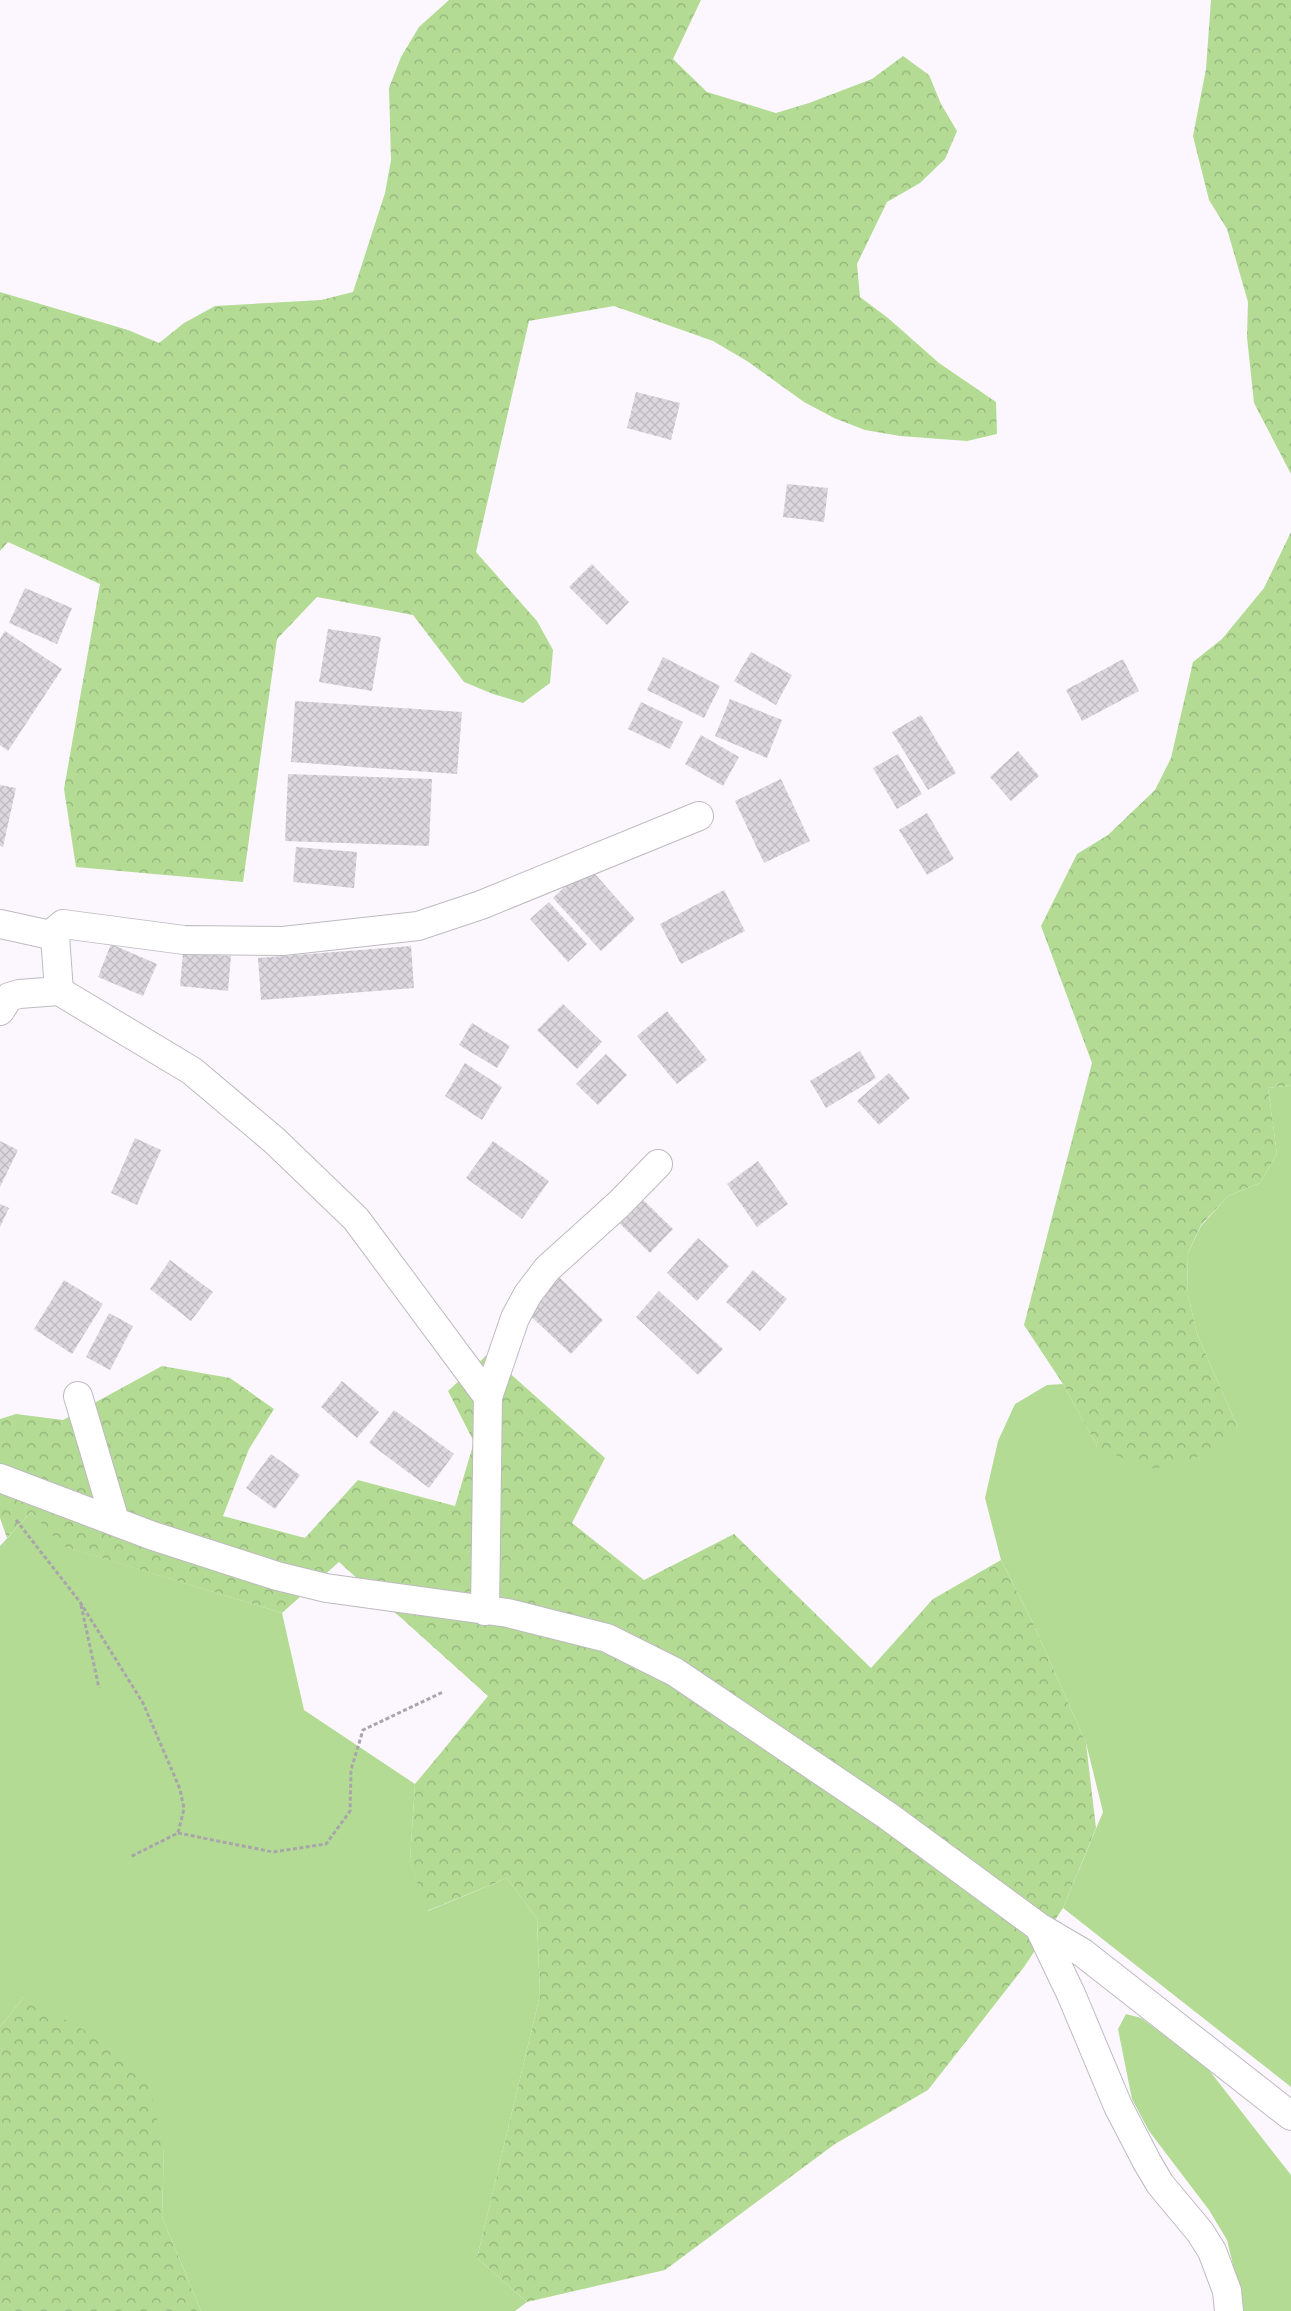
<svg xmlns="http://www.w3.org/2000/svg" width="1291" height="2311" viewBox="0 0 1291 2311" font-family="Lato,sans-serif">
	<defs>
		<pattern id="forest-crowns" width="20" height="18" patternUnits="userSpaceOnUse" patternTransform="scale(1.25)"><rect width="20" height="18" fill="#b3db94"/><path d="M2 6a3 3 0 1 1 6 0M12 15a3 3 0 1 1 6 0" fill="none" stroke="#93b37a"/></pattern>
		<pattern id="building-cross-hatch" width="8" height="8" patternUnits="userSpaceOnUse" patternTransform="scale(1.25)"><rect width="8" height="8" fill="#dcd7de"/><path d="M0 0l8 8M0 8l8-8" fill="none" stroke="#beb9bf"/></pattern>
	</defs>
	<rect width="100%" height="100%" fill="#fcf7fe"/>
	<path fill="#b3db94" d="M1291,1085V2087L1063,1908L1103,1812L1086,1743L1032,1621L1001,1560L985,1498L998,1441L1015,1404L1047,1385L1063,1384L1097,1446L1238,1428L1197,1334L1188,1295L1187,1255L1201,1226L1228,1196L1260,1183L1277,1154L1268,1088Z
		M31,1512L63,1546L282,1613L304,1710L415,1784L410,1860L428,1911L507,1878L537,1919L540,1995L477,2258L527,2302L515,2311H201L162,2217L164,2145L24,1997L0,2027V1546Z
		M1126,2014L1141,2018L1205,2065L1291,2175V2311H1244L1227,2240L1209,2210L1149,2131L1132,2099L1118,2029Z"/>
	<path fill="url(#forest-crowns)" d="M449,0H701L673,59L707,92L776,113L809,103L872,79L903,56L929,75L941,104L957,131L945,159L920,183L887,202L857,264L860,297L888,318L939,363L996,402L997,434L967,441L900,436L865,430L834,418L804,402L747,361L713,341L614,306L529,321L476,552L537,621L553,650L550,683L523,703L493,694L464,682L413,615L317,597L277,639L243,882L76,867L64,789L100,584L8,542L0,551V292L128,330L159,343L184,323L215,306L321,300L353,292L385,193L391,160L389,88L401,57L419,27Z
		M1211,0H1291V474L1254,403L1247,337L1248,302L1227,229L1209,200L1193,136L1206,69Z
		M1291,532V1085L1268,1088L1277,1154L1260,1183L1228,1196L1201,1225L1187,1255L1188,1295L1197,1334L1238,1428L1209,1451L1178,1466L1145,1469L1097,1446L1063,1384L1024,1325L1092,1063L1041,926L1077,854L1108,835L1155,790L1171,758L1193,662L1222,639L1264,588Z
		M488,1354L605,1458L572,1523L644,1580L734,1534L871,1668L933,1599L1001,1560L1032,1621L1086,1743L1096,1828L1063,1908L1024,1967L928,2090L835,2144L665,2270L527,2302L477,2258L540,1995L537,1919L507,1878L427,1911L410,1860L415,1784L488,1696L339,1562L282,1613L62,1546L31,1512L7,1538L0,1518V1419L16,1414L63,1420L162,1366L230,1378L274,1409L249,1449L223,1516L305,1538L358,1480L455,1506L474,1442L448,1391Z
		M24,1997L84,2030L148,2082L164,2145L162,2217L201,2311H0V2027Z"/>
	<path fill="url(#building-cross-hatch)" d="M636,392L680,403L671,440L627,428Z
		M787,484L828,488L824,522L783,517Z
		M592,564L629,602L607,625L569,587Z
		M25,588L72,608L57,644L9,623Z
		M328,629L381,637L372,691L319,682Z
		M5,631L62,669L8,751L0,745V639Z
		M751,652L792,675L776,705L734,681Z
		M663,657L720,686L704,718L647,690Z
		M1123,659L1139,691L1082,721L1066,690Z
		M730,699L782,720L767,758L715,736Z
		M295,701L462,712L457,774L291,762Z
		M641,702L683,722L670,749L628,729Z
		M921,715L956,773L928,790L892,732Z
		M701,735L739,757L723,786L685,764Z
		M1018,751L1039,776L1011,801L990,777Z
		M898,754L922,794L897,809L873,768Z
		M288,774L432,779L429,846L285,841Z
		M781,779L810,841L764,863L735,801Z
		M0,785L16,788L3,847L0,846Z
		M927,813L954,859L927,875L899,830Z
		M296,847L357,852L354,888L293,882Z
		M587,865L635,919L601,951L553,898Z
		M724,890L745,931L681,964L660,924Z
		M549,902L587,944L568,962L530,919Z
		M111,944L157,964L143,996L98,977Z
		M411,946L414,988L261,1000L258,958Z
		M183,953L231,956L228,991L180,986Z
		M563,1004L602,1042L577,1069L537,1030Z
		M667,1011L707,1060L677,1084L637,1036Z
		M472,1023L510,1046L497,1068L459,1045Z
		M860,1051L876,1078L826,1108L810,1081Z
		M606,1054L627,1075L598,1105L576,1084Z
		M465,1063L502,1087L482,1120L445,1096Z
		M889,1073L910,1098L879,1125L857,1101Z
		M135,1138L161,1150L137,1205L111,1193Z
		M0,1141L18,1150L0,1187Z
		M493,1141L549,1181L522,1219L466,1178Z
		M758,1161L788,1204L757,1227L727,1184Z
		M635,1192L673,1229L650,1253L612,1216Z
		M0,1204L9,1208L0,1227Z
		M698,1238L729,1266L697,1301L667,1273Z
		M170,1260L213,1292L191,1321L150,1289Z
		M753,1270L787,1299L760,1331L726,1302Z
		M555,1273L603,1320L571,1354L522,1308Z
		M64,1280L103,1304L72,1354L34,1329Z
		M659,1291L723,1349L698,1375L636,1317Z
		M109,1313L133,1326L110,1370L86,1357Z
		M342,1381L379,1412L357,1438L321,1407Z
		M394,1410L454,1454L429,1488L369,1443Z
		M271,1454L300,1475L275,1509L246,1488Z"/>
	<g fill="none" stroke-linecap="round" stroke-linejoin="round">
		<defs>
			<path id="minor" d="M0,924L55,936
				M59,991L192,1071L275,1141L356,1219L488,1397
				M0,1011L9,997L19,994L59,991L55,936L56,930L63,924L184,940L283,941L418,926L481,905L699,816
				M78,1396L115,1521
				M0,1478L153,1536L277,1576L326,1588L508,1613L607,1638L675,1672L888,1816L1039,1927L1071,1994L1118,2106L1147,2162L1160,2184L1200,2232L1212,2251L1227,2291L1229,2311
				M485,1611L488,1397L515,1318L528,1294L547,1269L619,1204L658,1164
				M1039,1927L1083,1953L1291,2116"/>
		</defs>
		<use href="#minor" stroke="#bebac0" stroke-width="30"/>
		<path stroke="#a9a5aa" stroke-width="3" stroke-dasharray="4 2.5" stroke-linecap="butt" d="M16,1520L80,1602L143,1703L180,1789L184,1809L178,1833L130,1857
			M81,1605L99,1688
			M178,1833L273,1852L326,1844L350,1811L351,1770L363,1730L443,1692"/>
		<use href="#minor" stroke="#fff" stroke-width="28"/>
	</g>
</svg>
